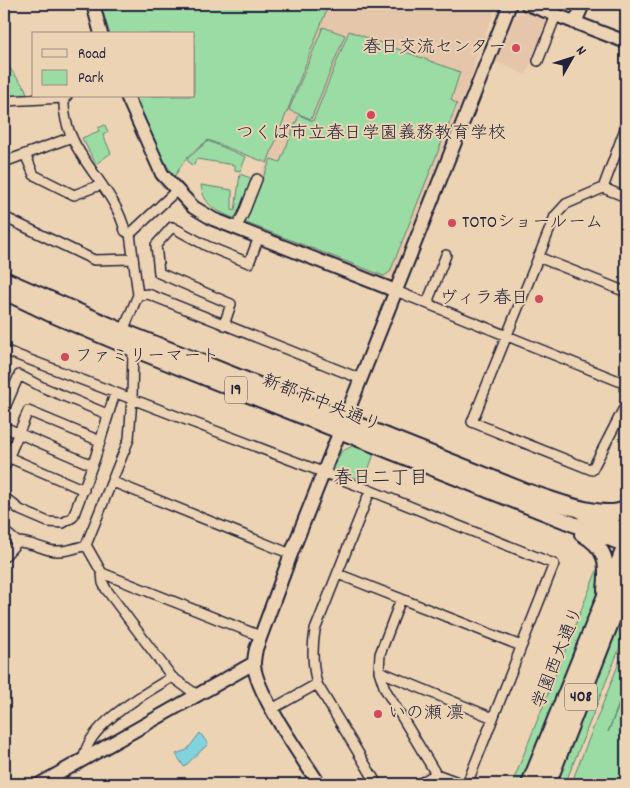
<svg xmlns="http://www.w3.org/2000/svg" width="630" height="788" viewBox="0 0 630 788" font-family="Dekko,'Klee One',sans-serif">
	<rect width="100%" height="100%" fill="#ecd3b4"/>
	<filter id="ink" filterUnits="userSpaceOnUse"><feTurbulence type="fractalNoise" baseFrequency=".02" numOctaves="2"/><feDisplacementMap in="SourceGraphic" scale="10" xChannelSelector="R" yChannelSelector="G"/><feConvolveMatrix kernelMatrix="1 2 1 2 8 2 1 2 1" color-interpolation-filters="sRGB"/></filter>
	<g filter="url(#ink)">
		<path fill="#e6c6aa" d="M329,4H495L493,19L491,20L473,66L475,67L393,275L384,279L242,222Z
			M526,11L549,20L550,23L536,60H532L526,75L496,62L514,16Z"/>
		<path fill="#9bdca5" stroke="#5e7f70" d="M100,4H329L267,163L208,140L187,157L174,177L159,152L135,96H194V34H110Z
			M323,27L345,35L311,119L289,110Z
			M349,31L460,72L451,100L457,104L390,272L384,276L244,222L271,159L280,162L299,115L313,121Z
			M4,61L25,88L28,97L4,98Z
			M105,125L108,132L103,135L111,153L96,164L82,138L99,131L98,128Z
			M208,141L246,157L240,171L235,170V165L196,159L194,165L190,164L187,159Z
			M240,174L253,179L237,216L233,218C214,209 205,207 201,185L232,190V210L235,211Z
			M352,446L374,454L363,484L336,473L334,468L341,452Z
			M601,560L600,588L522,784H512Z
			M626,606V632L565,784H555Z
			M626,645V685L608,732L626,689V784H571Z"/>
		<path fill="#83d3dd" stroke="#5c8c9c" d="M200,733L208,744L184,767L176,754L187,750Z"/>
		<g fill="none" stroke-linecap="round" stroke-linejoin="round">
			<defs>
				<path id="street" d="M538,61L556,15
					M67,96L64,98C61,152 114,183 125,231L130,234
					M4,101L64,98V96
					M25,154L34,175L74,195L100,185
					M4,162L72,137
					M603,188L626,126
					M626,197L603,188L566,204L555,216L472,422L592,470L626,404
					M4,217L94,260L132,259
					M236,228L243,215L257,179
					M538,257L626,292
					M396,291L626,384
					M138,295L148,294L361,379
					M427,303L446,255
					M224,325L231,304L159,273L156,245L172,227L207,246L249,263L259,237
					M123,331L138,295L130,234L176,191
					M133,349L132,398L129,439L86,545L102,573L260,636
					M4,350L364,488L554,564L467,784
					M4,410L19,375L42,387L107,414
					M4,427L92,465
					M8,457L84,490
					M4,468L28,411L100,441
					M113,482L291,554
					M370,491L315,630C312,648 312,665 317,684L377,784
					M4,497L20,510L48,522L63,523L73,517L95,458L115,393
					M4,531L17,542C29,542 38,547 49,550C61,553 74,549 86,545
					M4,557L17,542
					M102,573L103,583L106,589L172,677L197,695
					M338,574L521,646
					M401,599L380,654L379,671L385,689L436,774
					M379,671L493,718
					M272,709L317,684
					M84,759C86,725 146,693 172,677
					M57,774L64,784
					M419,784L436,774L463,784"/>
				<path id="secondary" d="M93,4L101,34
					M527,4L626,42
					M575,23L583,4
					M127,96L162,174L193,207L213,219L396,291
					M40,784L254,663
					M319,784C303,759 255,692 254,664C254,659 255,654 256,649L291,554L510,4"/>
				<path id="primary" d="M4,279L123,331L538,496
					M4,292L48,313L133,349L626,545
					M584,514L626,531
					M582,534C607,548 608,563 605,590"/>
				<path id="highway" d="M529,493C552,500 605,522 626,509
					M530,784L626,546
					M547,784L626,582"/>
			</defs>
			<use href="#street" stroke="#22223b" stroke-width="12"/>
			<use href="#secondary" stroke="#22223b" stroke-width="16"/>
			<use href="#primary" stroke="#22223b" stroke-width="18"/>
			<use href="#highway" stroke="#22223b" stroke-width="20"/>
			<use href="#street" stroke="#ecd3b4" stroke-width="9"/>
			<use href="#secondary" stroke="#ecd3b4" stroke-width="12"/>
			<use href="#primary" stroke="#ecd3b4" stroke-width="14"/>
			<use href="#highway" stroke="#ecd3b4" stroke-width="16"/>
		</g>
	</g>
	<g fill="#d1495b" stroke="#ecd3b4" stroke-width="2">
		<circle cx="516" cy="48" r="5"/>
		<circle cx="371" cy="115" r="5"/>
		<circle cx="452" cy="223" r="5"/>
		<circle cx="539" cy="299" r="5"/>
		<circle cx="65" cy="357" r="5"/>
		<circle cx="378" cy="714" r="5"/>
	</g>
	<g text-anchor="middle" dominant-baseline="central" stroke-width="4" stroke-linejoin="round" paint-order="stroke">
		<g fill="#ecd3b4" stroke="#5f575f" stroke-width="1">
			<rect x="225" y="376.5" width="22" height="27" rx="4"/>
			<rect x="565" y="683.5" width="32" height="27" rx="4"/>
		</g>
		<g font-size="16" font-weight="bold" fill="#22223b">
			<text x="236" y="390">19</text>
			<text x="581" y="697">408</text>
		</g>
		<g font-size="18" fill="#22223b" stroke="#ecd3b4" text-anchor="start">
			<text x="506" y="48" text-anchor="end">春日交流センター</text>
			<text x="371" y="134" text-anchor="middle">つくば市立春日学園義務教育学校</text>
			<text x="462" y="223">TOTOショールーム</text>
			<text x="529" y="299" text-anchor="end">ヴィラ春日</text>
			<text x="75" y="357">ファミリーマート</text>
			<text x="388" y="714">いの瀬 凛</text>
		</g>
		<g font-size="18" fill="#22223b" stroke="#ecd3b4">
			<text transform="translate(321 404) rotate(22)">新都市中央通り</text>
			<text transform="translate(559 658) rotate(-68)">学園西大通り</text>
		</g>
		<g font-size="19" fill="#22223b" stroke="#ecd3b4">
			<text x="381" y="479">春日二丁目</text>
		</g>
	</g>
	<rect width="630" height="788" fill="none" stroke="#ecd3b4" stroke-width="20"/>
	<rect x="10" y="10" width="610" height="768" fill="none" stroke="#22223b" stroke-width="2" filter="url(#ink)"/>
	<rect x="32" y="32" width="162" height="65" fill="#ecd3b4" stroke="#9b8c84"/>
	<rect x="42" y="49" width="25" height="8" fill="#ecd3b4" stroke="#9b8c84"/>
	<text x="78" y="58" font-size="15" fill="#22223b">Road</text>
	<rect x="42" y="70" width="25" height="15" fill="#9bdca5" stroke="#9b8c84"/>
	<text x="78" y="82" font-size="15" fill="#22223b">Park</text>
	<g transform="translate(572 58) rotate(51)" stroke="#ecd3b4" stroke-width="4" paint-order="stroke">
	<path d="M0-4L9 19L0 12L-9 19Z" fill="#22223b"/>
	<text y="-8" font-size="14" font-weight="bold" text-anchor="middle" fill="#22223b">N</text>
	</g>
</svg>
